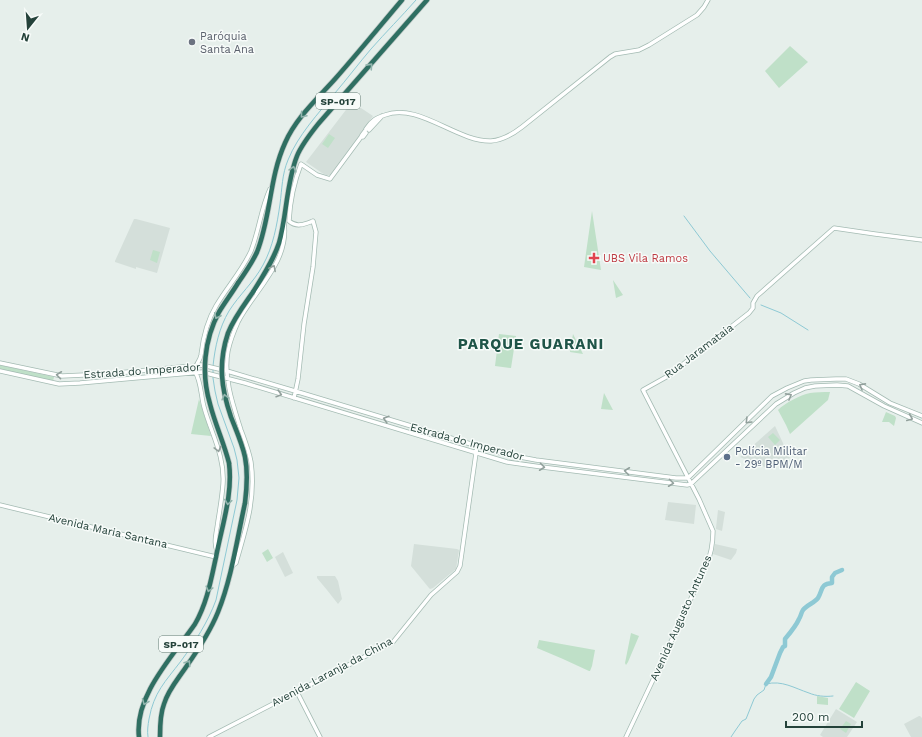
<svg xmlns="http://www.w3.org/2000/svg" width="922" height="737" viewBox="0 0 922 737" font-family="'Work Sans',sans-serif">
	<rect width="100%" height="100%" fill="#e6efeb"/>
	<path fill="#d4dfda" d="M352,102L373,116L332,175H326L322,173L306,162Z
		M134,219H136L170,228L157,273L136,267V269L115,262V261Z
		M775,426L790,458L767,468L740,457Z
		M668,502L696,505L694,524L665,520Z
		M718,510L725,512L722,531L716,529V528Z
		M414,544L457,549L459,550L456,569L433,588L430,589L429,588L411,566Z
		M715,544L737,549L736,553L731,560L713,554Z
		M283,552L293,573L285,577L275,557Z
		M317,576H335L338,581L342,599L338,604L327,590L317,578Z
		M836,709L857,722L847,737H823L820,735Z
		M919,716H920L922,718V737H911L904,724Z"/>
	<path fill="#bfe0c8" d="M790,46L808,62L779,88L765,71Z
		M329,134L335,138L328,148L322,144Z
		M592,211L601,270L584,267Z
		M153,250L160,252L157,263L150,260Z
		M613,280L623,295L616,298Z
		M499,334L516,336L511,368L495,366Z
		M573,334L583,354L570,352Z
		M0,365L54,377L53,381L0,369Z
		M830,392L828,400L790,434L786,425L778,410C785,403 800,395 810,393C816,392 823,392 830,392Z
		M604,393L613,410L601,409Z
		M199,399L211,436L191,434Z
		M886,412L895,416L896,418L894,426L889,422H882Z
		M773,433L780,440L775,445L768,437Z
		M268,549L273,558L267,562L262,553Z
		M631,633L639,636L628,662L626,665L625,663Z
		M539,640L595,650L592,666L590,671H589L563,659L537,648Z
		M856,682L870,691L854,718L839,709Z
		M817,696L828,698V705L817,704Z
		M846,721L851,724L846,733L840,729Z"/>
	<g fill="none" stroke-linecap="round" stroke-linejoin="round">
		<path stroke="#8ec9d4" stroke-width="1" d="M684,216L710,251L750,298
			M761,305L781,313L808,330
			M213,366C215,347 219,328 229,311C239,295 254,282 263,265C273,247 277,225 280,204C282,189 282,174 288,160C298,135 318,114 335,93C347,79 359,63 371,49C386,32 401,17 416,0
			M148,737C147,731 148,725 149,719C154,692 165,682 181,661C195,642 208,622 216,600L237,500L239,478L237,460L234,448L218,404L215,391L213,378V369
			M731,737L735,731L742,721L746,719L754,699L757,695L764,690L766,684C782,680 794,688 809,693C816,696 825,697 833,696"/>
		<path stroke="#8ec9d4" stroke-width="4.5" d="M766,684L771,677L780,653L783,647L785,646V639C790,633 796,626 799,619C801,616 801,613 803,610C807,605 814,603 818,598C823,590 820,584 832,583V577L835,573L842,570"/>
		<defs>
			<path id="secondary" d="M366,129C372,120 376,118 385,115C418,102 457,142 491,141C503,140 513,134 522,127L610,57L615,54L639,50L649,45L697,15L704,7L708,0
				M369,130L382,116
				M361,137L362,135L365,131
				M0,363L62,376L106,374L202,365L227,371L295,391L504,454L536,460L676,478H688L772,396L787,388L804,381L811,380L836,379H846L859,384L890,403L922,416
				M0,371L59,384L80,383L202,372L245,383L507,462L542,467L687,485L691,484L694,481L776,404L794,393L805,388L815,386L837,385L848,386L884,406L922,423
				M195,372C194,365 200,362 201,355C203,338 207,321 216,306C227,287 242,271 251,251C259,231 261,208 270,189
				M195,372C201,380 201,397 204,407C211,433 225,456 223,484C222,497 220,509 218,521C217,531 213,542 217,551
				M294,398L298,379L304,324L313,267L316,232L313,221C305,224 297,228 289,221C290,202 294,182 301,164L317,175L330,179L361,137H363L366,133
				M0,505L216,557
				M232,566L236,563C246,528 256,499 251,462C249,451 245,441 241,430C233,405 223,377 228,351C230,341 234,331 238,322C254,291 290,261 284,223
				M297,692L320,737
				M209,737L393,642L431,595L457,572L460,566L477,446
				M626,737L669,646L706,566C711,555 713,543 713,531L699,499L643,390L668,376L749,313L753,308V303L757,296L834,228L875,234L922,240"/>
			<path id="highway" d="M238,283C245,273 252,263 257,252C271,217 269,178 285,143C296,118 317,99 335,79C358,53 380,26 402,0
				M253,292C263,276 273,261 279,243C287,215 286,184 297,156C302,144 311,133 319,123L427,0
				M139,737C134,696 173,656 195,624C207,603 211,580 216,557C222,525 233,495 229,463
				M160,737C160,726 160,714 164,704C168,690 178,679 186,667C198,650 210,632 218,612C232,577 237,539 245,503"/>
		</defs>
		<use href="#secondary" stroke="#a4bbb3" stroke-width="5"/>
		<use href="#highway" stroke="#c2cac8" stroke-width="6"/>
		<use href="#secondary" stroke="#fff" stroke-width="3.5"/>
		<use href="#highway" stroke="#2f6f62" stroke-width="4.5"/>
		<defs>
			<path id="highway-bridge" d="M229,463C224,443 215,424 210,404C201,374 204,340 219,312C225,302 232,293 238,283
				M245,503C247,487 248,472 245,457C242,443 236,430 231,417C221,388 218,363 228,333C234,318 244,305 253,292"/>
		</defs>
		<use href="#highway-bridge" stroke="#c2cac8" stroke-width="6" stroke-linecap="butt"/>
		<use href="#highway-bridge" stroke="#2f6f62" stroke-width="4.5"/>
	</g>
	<defs><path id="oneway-chevron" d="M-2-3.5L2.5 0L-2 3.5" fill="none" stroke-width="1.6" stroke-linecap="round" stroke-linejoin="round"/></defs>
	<g stroke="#93b5ae">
		<use href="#oneway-chevron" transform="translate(370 66) rotate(-48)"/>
		<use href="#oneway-chevron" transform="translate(303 115) rotate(130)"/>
		<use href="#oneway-chevron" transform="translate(293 169) rotate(-74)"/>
		<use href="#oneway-chevron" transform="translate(217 316) rotate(115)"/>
		<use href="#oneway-chevron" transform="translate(225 397) rotate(-104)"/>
		<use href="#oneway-chevron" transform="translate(228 502) rotate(99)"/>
		<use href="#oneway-chevron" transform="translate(209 589) rotate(105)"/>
		<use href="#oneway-chevron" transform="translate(188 663) rotate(-56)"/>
		<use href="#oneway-chevron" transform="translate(145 702) rotate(112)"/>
	</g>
	<g stroke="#92a09c">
		<use href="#oneway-chevron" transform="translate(273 268) rotate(-62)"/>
		<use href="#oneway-chevron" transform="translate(59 375) rotate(-173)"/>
		<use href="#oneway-chevron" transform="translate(862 386) rotate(-151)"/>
		<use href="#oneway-chevron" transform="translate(279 394) rotate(17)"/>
		<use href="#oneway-chevron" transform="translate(789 396) rotate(-29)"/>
		<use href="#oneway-chevron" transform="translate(910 418) rotate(23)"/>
		<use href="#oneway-chevron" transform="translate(386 419) rotate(-163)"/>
		<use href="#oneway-chevron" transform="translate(748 421) rotate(135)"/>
		<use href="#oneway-chevron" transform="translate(218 449) rotate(76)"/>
		<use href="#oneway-chevron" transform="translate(542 467) rotate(7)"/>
		<use href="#oneway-chevron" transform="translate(627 471) rotate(-173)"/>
		<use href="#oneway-chevron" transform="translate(671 483) rotate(7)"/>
	</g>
	<circle fill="#6b7280" stroke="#f7fbf9" stroke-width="1.5" cx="192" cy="42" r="4"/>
	<path fill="#e0444e" stroke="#f7fbf9" stroke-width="1.5" d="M592 252h4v4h4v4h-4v4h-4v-4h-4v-4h4z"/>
	<circle fill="#5c6f8a" stroke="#f7fbf9" stroke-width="1.5" cx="727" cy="457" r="4"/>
	<g text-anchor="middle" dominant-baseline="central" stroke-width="3" stroke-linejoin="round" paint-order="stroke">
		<g fill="#f7fbf9" stroke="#637a73" stroke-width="1">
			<rect x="316" y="93" width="44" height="16" rx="3"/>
			<rect x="159" y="636" width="44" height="16" rx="3"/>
		</g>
		<g font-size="10" font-weight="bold" fill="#24423a">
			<text x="338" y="101">SP-017</text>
			<text x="181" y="644">SP-017</text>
		</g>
		<g font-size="11" fill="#5b616d" stroke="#f7fbf9" text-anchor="start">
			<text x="200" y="36">Paróquia<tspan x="200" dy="13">Santa Ana</tspan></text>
		</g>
		<g font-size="11" fill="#be3a42" stroke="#f7fbf9" text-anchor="start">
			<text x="603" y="258">UBS Vila Ramos</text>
		</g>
		<g font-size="11" fill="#24423a" stroke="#f7fbf9">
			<text transform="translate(699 351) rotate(-37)">Rua Jaramataia</text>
			<text transform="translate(142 371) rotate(-4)">Estrada do Imperador</text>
			<text transform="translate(467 442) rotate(15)">Estrada do Imperador</text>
			<text transform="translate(108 531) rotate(13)">Avenida Maria Santana</text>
			<text transform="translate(681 618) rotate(-66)">Avenida Augusto Antunes</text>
			<text transform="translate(332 672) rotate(-28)">Avenida Laranja da China</text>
		</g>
		<g font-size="11" fill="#4e5e75" stroke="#f7fbf9" text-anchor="start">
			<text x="735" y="451">Polícia Militar<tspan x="735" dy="13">- 29º BPM/M</tspan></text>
		</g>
		<g font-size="15" font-weight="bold" letter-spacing="1" fill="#1f5548" stroke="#f7fbf9">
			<text x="531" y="344">PARQUE GUARANI</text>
		</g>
	</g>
	<g transform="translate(28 28) rotate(197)" stroke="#f7fbf9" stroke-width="3" paint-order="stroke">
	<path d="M0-3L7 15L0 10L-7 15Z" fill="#24423a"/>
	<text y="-6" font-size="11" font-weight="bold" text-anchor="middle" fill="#24423a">N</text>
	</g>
	<path d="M786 721v6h76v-6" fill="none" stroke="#24423a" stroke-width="2"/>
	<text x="792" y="721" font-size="12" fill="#24423a" stroke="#f7fbf9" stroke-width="3" paint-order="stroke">200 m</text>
</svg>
